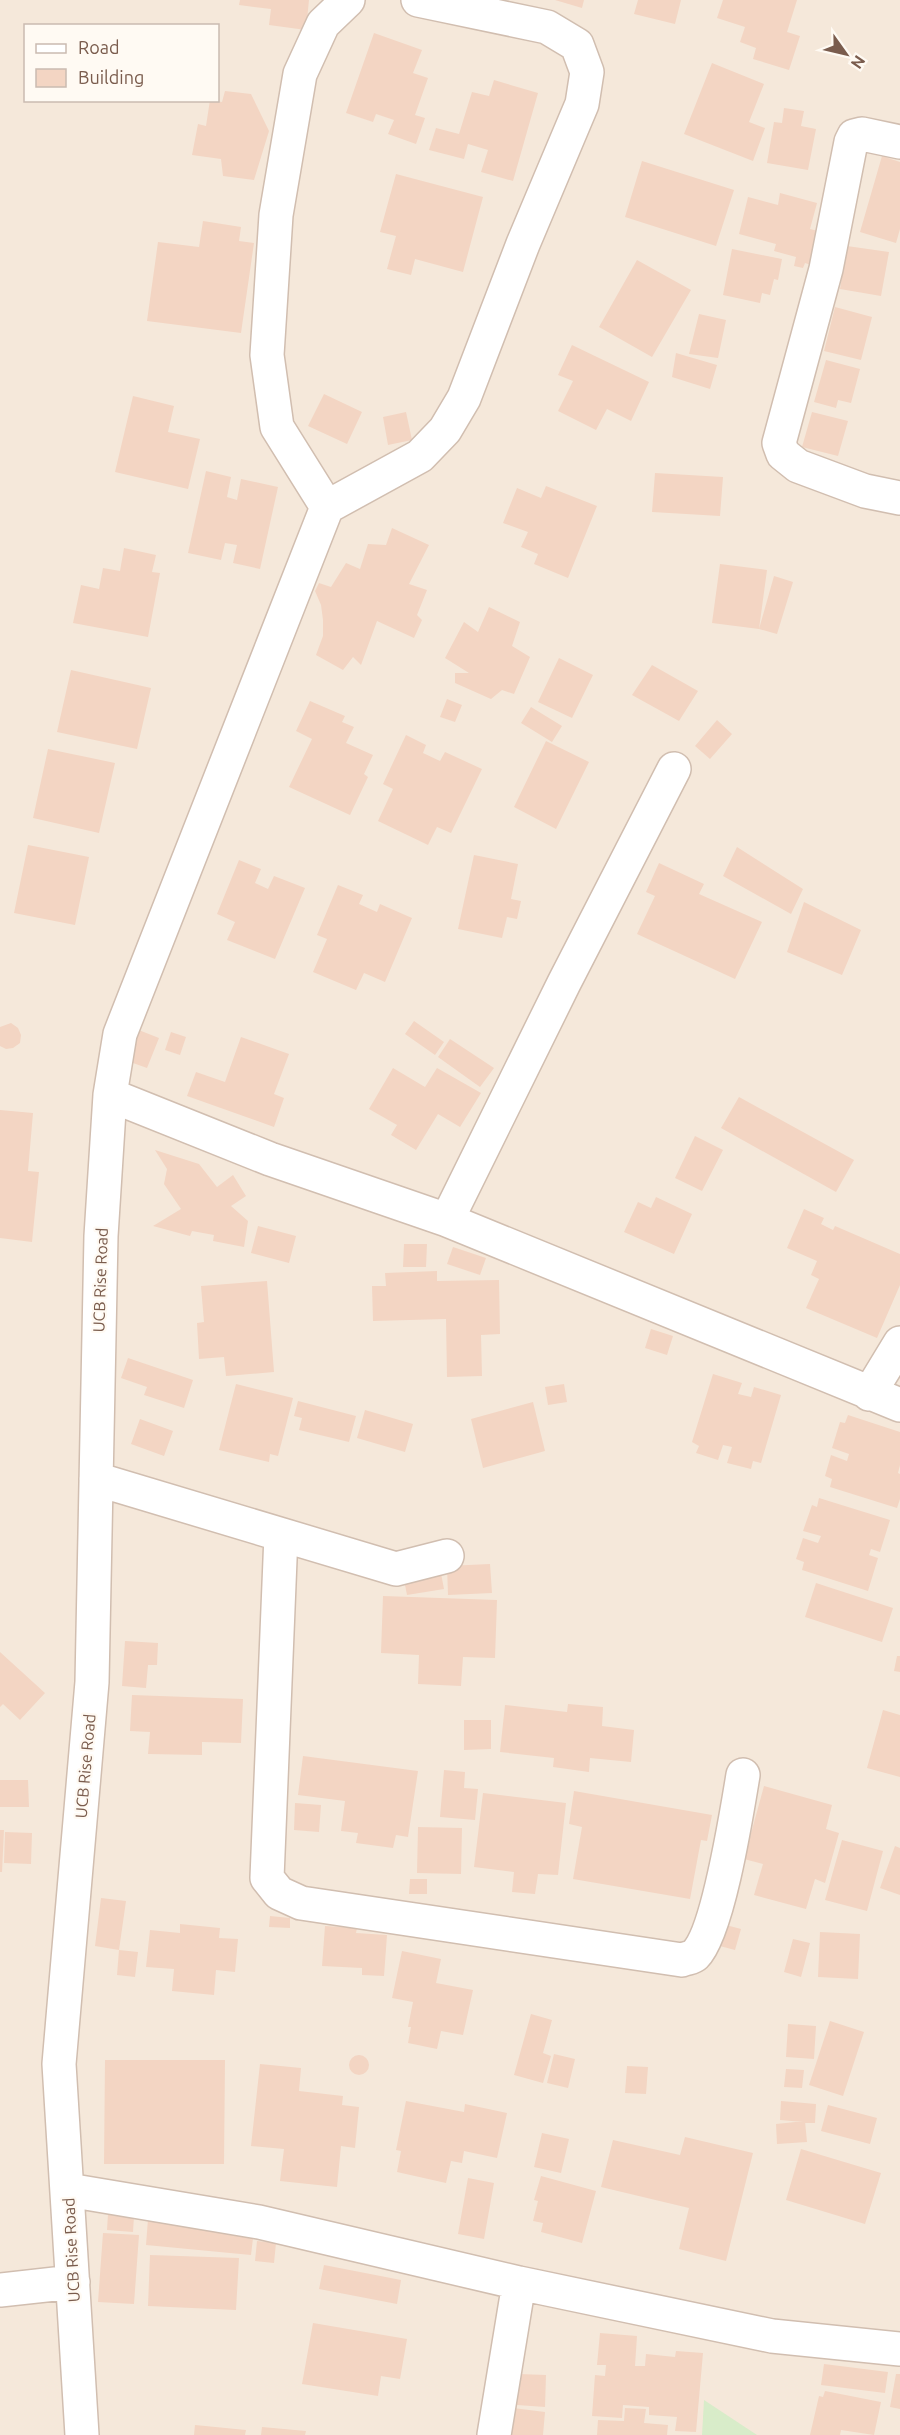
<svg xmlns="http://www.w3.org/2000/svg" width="900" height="2435" viewBox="0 0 900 2435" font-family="Ubuntu,sans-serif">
	<rect width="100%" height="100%" fill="#fdf6ec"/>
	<path fill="#f5e8da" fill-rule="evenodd" d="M0,0H900V2435H0ZM26,26H218V100H26Z"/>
	<path fill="#d8ecc9" d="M704,2400L757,2435H702Z"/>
	<path fill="#f3d5c3" d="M240,0H309L306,30L269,25L271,9L239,5Z
		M555,0H584L582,8Z
		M638,0H681L675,24L634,14Z
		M723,0H797L787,32L800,36L789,70L753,59L756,48L740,42L745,27L717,18Z
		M374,33L422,50L413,73L428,78L415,115L425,118L416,144L388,134L394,120L376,114L373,122L346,113Z
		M712,63L764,84L749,122L765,128L753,161L684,134Z
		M494,80L538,93L513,181L481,172L488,150L468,144L464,159L429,150L436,128L459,134L472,92L489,96Z
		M225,91L251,94L269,131L254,180L223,176L221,159L192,155L198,124L206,126L210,100L222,102Z
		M784,108L804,111L801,126L816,129L808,170L767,163L774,122L782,123Z
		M882,156L900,162V229L896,243L860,232Z
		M642,161L734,190L716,246L625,217Z
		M396,174L483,197L463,272L415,259L411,275L387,269L396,236L380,232Z
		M780,193L817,203L810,229L826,233L817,267L805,263L803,268L794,266L796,257L774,251L776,244L739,234L748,197L778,205Z
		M203,221L241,227L239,241L254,243L241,333L147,321L158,242L199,247Z
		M847,246L889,252L881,296L840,289Z
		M732,249L782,259L778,280L774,279L770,295L762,293L760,303L723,295Z
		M637,260L691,290L652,357L599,327Z
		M835,307L872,317L861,360L824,351Z
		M699,314L726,320L718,358L689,354Z
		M572,345L649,382L631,421L607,409L596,430L558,411L573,381L558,375Z
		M676,353L717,365L710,389L672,377Z
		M826,360L860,369L851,403L838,400L836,408L814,402Z
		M324,394L362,412L347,444L308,426Z
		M133,396L174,406L168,432L200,439L188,489L115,472Z
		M406,412L412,440L388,445L383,417Z
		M812,412L848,421L838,456L802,447Z
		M206,471L231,477L227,497L237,500L241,479L278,487L260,569L233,563L237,545L225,543L221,560L188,553Z
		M655,473L723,477L720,516L652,512Z
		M546,486L597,506L568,578L534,564L538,554L521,547L528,532L503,523L517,488L541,498Z
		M392,528L429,545L409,584L427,590L417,615L422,620L414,638L377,621L361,665L353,657L343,670L316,655L323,636V620L321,605L315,591L319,583L331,587L346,563L360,569L368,544L386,545Z
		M124,548L156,555L152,572L160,573L148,637L73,623L81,585L99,589L103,568L120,571Z
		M720,564L767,570L759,629L774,576L793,582L777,634L759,629L712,623Z
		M489,607L520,622L512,646L530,657L514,694L502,690L491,699L455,683V673H469L445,658L464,622L478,632Z
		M559,658L593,675L572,718L538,702Z
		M652,665L698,691L679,721L632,695Z
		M71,670L151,688L137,749L57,732Z
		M447,699L462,705L455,722L440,717Z
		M310,701L345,716L342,722L354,727L346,743L373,755L364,774L368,777L350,815L289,787L312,739L296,731Z
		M531,707L562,726L552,742L521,723Z
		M717,720L732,734L710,759L695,746Z
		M406,735L426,745L423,753L440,761L445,752L482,769L451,833L437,827L428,845L378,821L393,789L383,784Z
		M546,741L589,762L556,829L514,807Z
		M48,749L115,763L99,833L33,818Z
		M28,845L89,857L75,925L14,913Z
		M737,847L803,889L791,914L723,876Z
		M474,855L518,864L511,899L521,901L517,919L507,917L502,938L458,929Z
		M239,860L261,869L255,883L268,889L274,876L305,888L275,959L227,940L235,922L217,914Z
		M659,863L704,884L699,894L762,922L735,979L637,934L655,896L646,892Z
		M338,885L363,895L359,904L377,912L380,904L412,918L385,982L364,973L356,990L313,972L327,939L317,935Z
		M804,902L861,930L842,975L787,952Z
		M414,1021L444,1042L435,1055L405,1034Z
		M11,1023L18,1028L21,1035L20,1043L13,1048L6,1049L0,1046V1027Z
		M131,1027L159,1038L147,1068L119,1058Z
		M171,1032L186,1037L180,1055L165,1050Z
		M241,1037L289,1054L274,1094L284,1098L274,1127L187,1096L196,1072L225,1082Z
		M450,1039L494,1068L480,1087L438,1057Z
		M393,1068L425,1087L437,1068L481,1093L460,1127L438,1114L416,1150L391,1135L397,1125L369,1109Z
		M739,1097L854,1160L836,1192L721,1128Z
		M0,1110L33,1113L28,1171L39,1172L32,1242L0,1238Z
		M695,1136L723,1150L702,1191L675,1178Z
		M155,1150L199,1164L217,1187L233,1175L246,1196L231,1206L248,1221L244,1247L213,1241L214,1235L192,1231L190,1236L153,1226L181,1209L164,1184L167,1169Z
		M656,1197L692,1214L674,1254L624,1232L638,1202L651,1208Z
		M804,1209L824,1218L821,1224L833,1230L835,1226L900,1254V1285L877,1338L806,1308L819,1279L811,1275L817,1261L787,1248Z
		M258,1226L296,1236L289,1263L251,1253Z
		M404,1244H427L426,1267H403Z
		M453,1247L486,1258L480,1275L447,1264Z
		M437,1271V1281L499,1280L500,1334L481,1335L482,1376L447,1377L446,1319L373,1321L372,1286H386L385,1273Z
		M267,1281L274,1372L226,1376L224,1357L199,1359L197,1323L204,1322L201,1286Z
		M651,1329L673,1336L667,1355L645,1348Z
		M128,1358L193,1380L184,1408L144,1395L147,1387L121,1378Z
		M713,1374L742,1383L738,1394L751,1397L754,1387L781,1395L761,1463L753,1461L751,1469L727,1463L732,1447L723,1445L718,1460L696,1453L699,1446L692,1442Z
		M236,1384L293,1398L278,1456L270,1454L269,1462L219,1450Z
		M564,1384L567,1402L548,1405L545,1387Z
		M298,1401L356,1416L349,1442L299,1430L302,1418L294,1416Z
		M533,1402L545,1451L483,1468L471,1419Z
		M365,1410L413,1424L405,1452L357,1438Z
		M848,1415L900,1432V1465L898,1473L900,1474V1499L897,1508L830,1487L832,1479L825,1476L831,1455L847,1461L849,1454L832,1448L840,1422L845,1423Z
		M140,1419L173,1431L164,1456L131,1444Z
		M819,1498L890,1520L880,1552L871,1549L869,1555L878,1558L868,1591L802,1570L804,1562L796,1559L803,1538L818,1543L821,1536L803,1531L812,1505L817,1507Z
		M490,1564L492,1593L448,1595L447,1566Z
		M440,1568L444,1589L407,1595L403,1575Z
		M816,1583L893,1608L882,1642L805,1617Z
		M383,1596L497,1600L495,1658L463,1657L461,1686L418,1684L419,1655L381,1653Z
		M125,1641L158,1643L157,1665H148L146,1688L122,1686Z
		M0,1652L45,1693L20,1720L3,1704L0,1707Z
		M897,1656H900V1672L894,1671Z
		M132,1695L243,1699L241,1743L202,1742V1755L148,1754L150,1732L130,1731Z
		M568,1704L603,1707L602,1726L634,1730L631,1762L590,1758L589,1772L553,1767L554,1758L500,1752L505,1705L567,1712Z
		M883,1710L900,1715V1777L867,1768Z
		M464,1720H491V1749L464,1750Z
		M303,1756L418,1771L408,1837L396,1835L393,1848L356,1843L358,1833L341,1831L345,1801L298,1795Z
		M444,1770L465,1772L464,1788L478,1789L475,1820L440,1817Z
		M0,1780H28L29,1807H0Z
		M764,1786L832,1805L826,1829L839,1833L825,1883L815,1879L806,1909L754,1895L763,1864L744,1859Z
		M574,1791L712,1815L707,1841L701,1840L690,1899L573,1879L582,1827L569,1824Z
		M483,1793L566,1803L558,1875L538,1874L535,1894L512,1892L514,1872L474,1867Z
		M295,1803L321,1805L319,1832L294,1830Z
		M418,1827L462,1828L461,1874L417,1873Z
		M0,1830H4L2,1872H0Z
		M5,1832L32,1833L31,1864L4,1863Z
		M842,1840L883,1851L867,1911L825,1900Z
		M895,1846L900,1848V1895L880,1888Z
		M410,1879H427V1894H409Z
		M101,1898L126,1901L119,1950L95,1946Z
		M270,1916L290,1918V1928L269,1927Z
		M180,1924L220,1928L219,1938L238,1939L235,1972L216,1970L214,1995L172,1991L174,1969L146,1967L150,1930L180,1933Z
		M722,1924L741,1929L735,1950L716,1945Z
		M325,1926L357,1928L356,1933L387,1935L384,1976L362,1975V1968L322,1966Z
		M820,1932L860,1934L858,1979L818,1977Z
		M793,1939L810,1943L801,1977L784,1972Z
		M119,1950L138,1952L135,1977L117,1975Z
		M402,1951L441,1959L436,1983L473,1990L463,2035L441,2031L437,2049L408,2043L411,2027H408L413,2002L392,1998Z
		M531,2014L552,2020L543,2053L551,2056L543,2083L514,2075Z
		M830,2021L864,2032L843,2096L809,2085Z
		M788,2024L816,2026L814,2059L786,2057Z
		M554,2054L575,2059L568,2088L547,2083Z
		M349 2065a10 10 0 1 1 20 0a10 10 0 1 1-20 0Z
		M105,2060H225L224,2164H104Z
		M260,2064L301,2068L299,2091L343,2096L342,2105L359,2107L355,2148L341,2146L337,2187L280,2181L284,2149L251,2146Z
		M627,2066L648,2067L646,2094L625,2093Z
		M786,2069L804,2070L802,2088L784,2087Z
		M406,2101L464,2112L465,2104L507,2113L497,2158L464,2151L462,2163L451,2161L446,2183L397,2172L401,2151L396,2150Z
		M781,2101L816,2104L815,2123L780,2120Z
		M828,2105L877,2118L870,2144L821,2131Z
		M805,2121L807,2142L777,2144L776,2124Z
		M542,2133L569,2139L561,2173L534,2167Z
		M685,2137L753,2153L726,2261L679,2249L689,2208L601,2187L613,2140L680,2155Z
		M801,2149L881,2173L865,2224L786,2200Z
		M541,2176L596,2191L582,2243L541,2232L543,2223L533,2221L538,2201L534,2200Z
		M468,2178L494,2183L484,2239L458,2234Z
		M108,2214L134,2216L133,2232L107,2230Z
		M148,2219L254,2230L251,2255L146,2245Z
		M103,2233L139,2235L134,2304L98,2302Z
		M257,2241L276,2243L274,2263L255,2261Z
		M150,2255L239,2258L236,2310L148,2306Z
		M324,2265L401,2280L397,2304L319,2289Z
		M313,2323L407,2339L400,2379L381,2376L378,2396L302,2384Z
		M600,2333L637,2336L635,2366H645L646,2354L675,2357L676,2351L703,2353L696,2432L675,2431L677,2417L649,2415V2407L623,2405L622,2418L592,2416L595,2375L605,2376L606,2365H597Z
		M824,2364L888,2372L885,2393L821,2385Z
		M519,2374L546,2375L545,2407L517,2405Z
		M896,2374H900V2409L890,2407Z
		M825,2391L881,2402L874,2435L841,2430L840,2435H810L819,2396L823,2397Z
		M513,2408L545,2412L543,2435H509Z
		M625,2408L646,2409L644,2423L668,2425L667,2435H597L598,2420L624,2421Z
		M195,2425L246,2430L245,2435H194Z
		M262,2427L306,2431L305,2435H261Z"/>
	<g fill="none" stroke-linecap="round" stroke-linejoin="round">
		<defs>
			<path id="street" d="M900,142L862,134L854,136L851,142L826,269L779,443L783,454L798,466L865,491L900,498
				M327,507L277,427L267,355L276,215L300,74L323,24L348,0
				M110,1095L270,1159L447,1220L900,1405
				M447,1220L564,983L674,769
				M869,1394L900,1343
				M96,1479L396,1569L447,1556
				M281,1535L267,1878L279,1893L301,1903L682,1960C686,1958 692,1958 695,1955C718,1933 737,1811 743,1775
				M68,2190L259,2222L519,2283L772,2336L900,2349
				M0,2290L73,2282
				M82,2435L59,2064L92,1682L101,1236L110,1095L120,1034L327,507L420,456L445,430L464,398L523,244L582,104L587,72L577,45L547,27L418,0
				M494,2435L519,2283"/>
		</defs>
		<use href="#street" stroke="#d1beb0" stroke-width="36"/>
		<use href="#street" stroke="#fff" stroke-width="33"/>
	</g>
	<g text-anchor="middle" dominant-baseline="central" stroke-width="4.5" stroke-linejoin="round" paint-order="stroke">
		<g font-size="16" fill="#7a5c4d" stroke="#fffaf3">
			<text transform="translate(100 1280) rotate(-88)">UCB Rise Road</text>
			<text transform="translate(85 1766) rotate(-85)">UCB Rise Road</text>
			<text transform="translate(71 2250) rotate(-93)">UCB Rise Road</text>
		</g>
	</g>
	<rect x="24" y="24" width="195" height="78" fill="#fffaf3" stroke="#cabbb1" stroke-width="1.5"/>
	<rect x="36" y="44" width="30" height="9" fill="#ffffff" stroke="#cabbb1" stroke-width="1.5"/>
	<text x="78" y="54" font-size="18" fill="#7a5c4d">Road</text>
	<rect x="36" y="69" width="30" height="18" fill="#f3d5c3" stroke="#cabbb1" stroke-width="1.5"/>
	<text x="78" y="84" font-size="18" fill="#7a5c4d">Building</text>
	<g transform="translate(846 54) rotate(124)" stroke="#fffaf3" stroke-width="4.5" paint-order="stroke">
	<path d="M0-4.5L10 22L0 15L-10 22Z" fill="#7a5c4d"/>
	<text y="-9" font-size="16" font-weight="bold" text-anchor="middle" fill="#7a5c4d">N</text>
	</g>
</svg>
